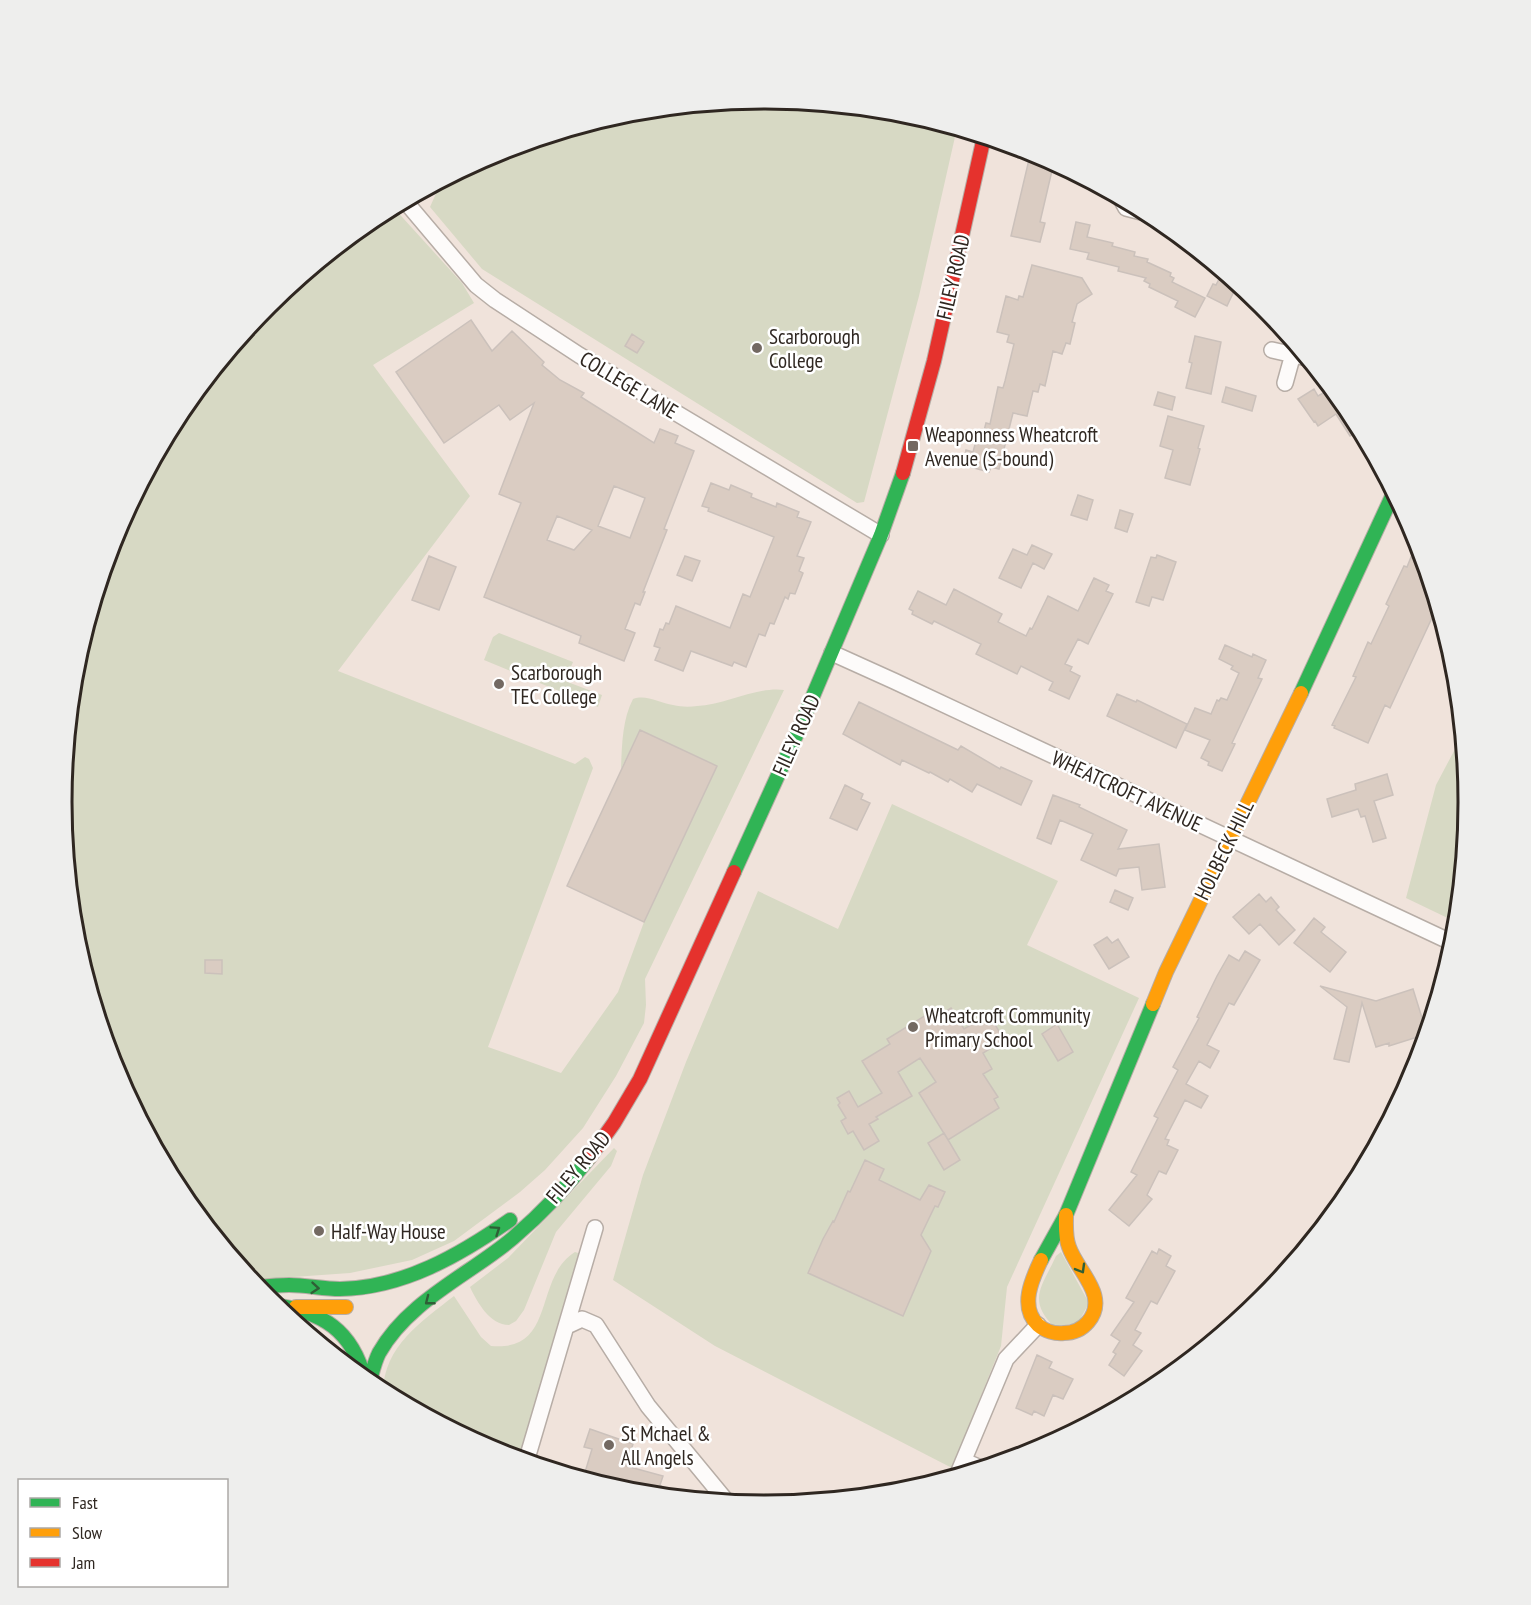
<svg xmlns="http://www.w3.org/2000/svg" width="1531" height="1605" viewBox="0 0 1531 1605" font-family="'PT Sans Narrow',sans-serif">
	<rect width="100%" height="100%" fill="#f0e3db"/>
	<path fill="#d7d9c4" d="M766,99L903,112L957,128L919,296L864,502L857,503L482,269L430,207L441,182L496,152L628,112Z
		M393,207L462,283L474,303L373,365L470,496L338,671L575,764L585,757L589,759L593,768L488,1047L561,1073L618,992L644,922L717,766L640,730L621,769C622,746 622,720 633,699C646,694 660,703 673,705C681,707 690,707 697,706C725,705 758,686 784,690L645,979L646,1005L644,1023L616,1076L583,1128L545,1170L520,1192L454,1241L412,1260L350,1273L251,1280L180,1193L115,1072L75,940L62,802L75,665L115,533L180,411L268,304L375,217Z
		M499,633L573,662L565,681L602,695L598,707L484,660L493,637Z
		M1463,734L1469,803L1458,923L1406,898L1436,785Z
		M892,804L1058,881L1027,945L1139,998L1007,1287L1001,1346L952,1468L715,1346L613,1280L643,1175L686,1062L758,891L838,929Z
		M614,1148L617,1151L611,1166L556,1232L524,1310L516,1321L509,1325C490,1325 477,1302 470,1287L508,1258Z
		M575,1252L581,1254L567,1308L562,1314L519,1460L496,1453L383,1392C384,1346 421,1322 454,1296L481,1337L491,1346C557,1352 533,1278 575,1252Z
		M1061,1252L1089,1303L1078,1323L1054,1327C1027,1299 1042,1287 1056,1256Z
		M765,1493L792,1504L756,1506Z"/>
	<path fill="#daccc2" stroke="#cbc1bb" stroke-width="1.5" fill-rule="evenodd" d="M1031,151L1054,162L1040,222L1045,223L1040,242L1011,236Z
		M1076,222L1090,225L1087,237L1113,243L1112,246L1135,252L1134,256L1148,259L1147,262L1171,273L1170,276L1174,278L1172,282L1205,298L1195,317L1175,307L1178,301L1149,287L1150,284L1144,281L1146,278L1118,271L1119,267L1087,259L1089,253L1070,249Z
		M1032,265L1082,278L1092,294L1077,304L1072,322L1075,323L1070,344L1066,343L1062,354L1053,351L1045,386L1040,384L1038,392L1033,391L1027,416L1013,413L999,469L991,467L989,472L963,465L966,450L973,452L977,437L982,438L986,423L990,424L998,387L1003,388L1005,381L1014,344L1007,342L1009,335L997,332L1006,296L1018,300L1019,296L1023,297Z
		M1222,273L1235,281L1233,286L1236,287L1227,306L1207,296L1213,284L1216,285Z
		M471,320L492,351L512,331L544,362L542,365L560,380L584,393L581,397L654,443L660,429L678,436L675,443L694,451L664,529L667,530L643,592H645L640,605L635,603L625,629L635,633L624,661L579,643L581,636L484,597L521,503L499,494L534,403L510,420L499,405L444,443L396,372ZM614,486L645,498L630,538L598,526ZM557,516L592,530L574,550L547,540Z
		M632,334L644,342L637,353L625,346Z
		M1195,336L1221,342L1211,394L1186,388L1192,363L1189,362Z
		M1226,387L1256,396L1252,411L1222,402Z
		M1314,389L1318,396L1325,392L1337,411L1346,406L1361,430L1350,436L1336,414L1318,426L1315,421L1314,422L1298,399Z
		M1158,392L1175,397L1172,410L1154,405Z
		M1168,416L1204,426L1198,448L1200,449L1190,485L1165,478L1173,450L1160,446Z
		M711,483L729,490L731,485L752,494L751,497L776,507L777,503L799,512L797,517L811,522L797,556L804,558L799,571L803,573L795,594L790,593L788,599L785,597L774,624L770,623L765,636L759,634L746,667L734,662L732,666L691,651L683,671L655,660L660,648L654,646L660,629L663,630L666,623L669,624L676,606L730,628L743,594L750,597L774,537L708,511L709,508L702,506Z
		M1078,495L1093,500L1087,520L1071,515Z
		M1120,510L1133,514L1127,532L1115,528Z
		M1032,545L1052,554L1044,569L1033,563L1021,588L999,578L1013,549L1027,555Z
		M1157,555L1176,562L1163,600L1152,597L1149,606L1136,602L1151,557L1156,558Z
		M429,556L456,567L439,610L412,600Z
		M685,556L700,561L692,581L677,575Z
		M1411,557L1425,564L1438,605L1390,708L1385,705L1368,743L1334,728L1335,726L1332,725L1356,677L1353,676L1368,642L1371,644L1389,606L1386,604L1404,566L1407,567Z
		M1094,578L1109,585L1106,591L1113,594L1088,644L1078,639L1065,664L1072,667L1070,671L1080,676L1069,699L1049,690L1053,682L1021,666L1017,674L976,654L981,644L934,621L932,624L912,614L913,611L909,609L918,591L946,605L954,589L1002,614L998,622L1026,636L1030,628L1032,629L1048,596L1078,611Z
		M1225,645L1252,657L1253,654L1266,660L1258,678L1262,679L1232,743L1235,744L1222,771L1208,765L1209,762L1201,758L1210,740L1185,730L1195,708L1211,714L1217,700L1219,701L1221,698L1227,700L1239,673L1231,669L1233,666L1219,659Z
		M1117,694L1136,702L1137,700L1187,724L1176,748L1107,716Z
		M859,702L958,750L961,746L1000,769L1001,767L1032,781L1021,805L977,784L972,792L950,779L948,782L930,772L929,773L902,760L900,765L843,734Z
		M640,730L717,766L644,922L567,886Z
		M1387,774L1393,795L1374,801L1386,838L1373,842L1365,816L1361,817L1358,809L1332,817L1327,799L1356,790L1355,784Z
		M845,785L863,794L861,799L870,803L857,830L830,818Z
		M1053,795L1080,805L1079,807L1127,830L1118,849L1159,844L1165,887L1142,890L1139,867L1119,869L1116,876L1081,860L1093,834L1060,820L1051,844L1037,838Z
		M1115,890L1133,898L1128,910L1110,902Z
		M1259,894L1266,902L1271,897L1279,907L1276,910L1295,930L1279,945L1260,924L1249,934L1233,917Z
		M1314,918L1325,927L1321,932L1346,952L1330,972L1294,943Z
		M1107,937L1112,943L1118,939L1129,957L1109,969L1094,945Z
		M1245,951L1260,960L1234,1005L1229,1003L1207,1045L1219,1051L1210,1068L1199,1061L1186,1084L1208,1096L1201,1108L1185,1100L1165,1139L1169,1140L1167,1145L1178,1150L1166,1174L1159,1171L1147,1195L1152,1199L1129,1226L1109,1210L1137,1175L1131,1172L1158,1118L1154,1116L1178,1070L1173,1067L1199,1018L1197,1017L1217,976L1229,955L1239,961Z
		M205,960H222V974L205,973Z
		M1320,986L1376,1001L1413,989L1427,1034L1389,1046V1043L1376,1047L1362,1003L1349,1062L1334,1059L1347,1007Z
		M951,1008L964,1029L989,1014L1004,1040L983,1053L992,1069L983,1074L998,1097L994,1099L999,1108L948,1140L919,1093L936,1082L920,1058L898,1072L912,1096L876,1117L878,1119L869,1124L879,1141L864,1150L853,1131L848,1134L841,1121L846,1118L838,1105L840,1103L837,1098L849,1091L858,1107L882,1093L862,1061L890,1044L887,1039L936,1009L940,1015Z
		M1057,1024L1073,1052L1058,1061L1042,1034Z
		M944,1133L960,1160L944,1170L928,1143Z
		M865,1160L884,1169L879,1180L920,1200L929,1185L945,1192L938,1207L935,1206L921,1235L931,1251L903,1316L808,1273L823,1239L833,1221L834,1222L848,1191L850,1192Z
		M1159,1249L1171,1256L1166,1266L1175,1271L1157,1304L1151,1301L1135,1330L1141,1333L1133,1345L1142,1351L1124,1376L1109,1365L1116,1354L1113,1352L1120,1341L1111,1335L1134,1302L1126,1298L1152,1251L1157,1254Z
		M1037,1355L1052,1362L1049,1368L1073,1379L1063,1399L1053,1395L1044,1416L1034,1411L1032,1415L1016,1408Z
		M590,1429L633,1444L626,1466L663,1476L660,1485L676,1498L628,1493L583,1479L592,1449L584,1447Z"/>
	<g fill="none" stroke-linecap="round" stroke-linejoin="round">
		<defs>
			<path id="street" d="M1120,197L1126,208L1153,215
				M405,201L476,285L495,300L579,355L881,535
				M1272,350L1307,358
				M1285,383L1293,354
				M832,653L894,681L1455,944
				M567,1326L582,1319L596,1325L648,1406L728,1503
				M964,1461L983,1469
				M526,1462L595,1228
				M957,1476L1006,1359L1038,1325"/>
			<path id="fast" d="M1301,693L1394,492
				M734,872L799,729L881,535L903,473
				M1041,1260L1066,1215L1153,1004
				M257,1287C268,1286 279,1285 289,1285C306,1285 323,1289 340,1289C403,1288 460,1255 510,1220
				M274,1305C323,1312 352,1330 365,1380
				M369,1384C372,1374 374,1363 379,1353C408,1301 469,1275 513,1238C541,1214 567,1187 589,1158"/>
			<path id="slow" d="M1153,1004L1166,972L1301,693
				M1041,1260C1032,1279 1019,1307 1038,1325C1045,1331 1055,1334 1064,1333C1074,1333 1082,1329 1088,1322C1110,1296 1077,1271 1069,1247C1065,1237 1066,1226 1066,1215
				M296,1307H346"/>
			<path id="jam" d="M903,473L934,361L984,137
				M589,1158L614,1123L640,1079L734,872"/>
		</defs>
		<use href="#street" stroke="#b7ada6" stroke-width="18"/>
		<use href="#fast" stroke="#b7ada6" stroke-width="16"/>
		<use href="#slow" stroke="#b7ada6" stroke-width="16"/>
		<use href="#jam" stroke="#b7ada6" stroke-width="16"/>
		<use href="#street" stroke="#fdfbfa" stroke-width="15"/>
		<use href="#fast" stroke="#30b455" stroke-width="14"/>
		<use href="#slow" stroke="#ff9f0a" stroke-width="14"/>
		<use href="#jam" stroke="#e5322d" stroke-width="14"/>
	</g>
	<defs><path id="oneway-chevron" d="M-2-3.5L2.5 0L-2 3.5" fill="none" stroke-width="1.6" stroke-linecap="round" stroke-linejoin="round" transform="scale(1.5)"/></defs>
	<g stroke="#2f5f36">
		<use href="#oneway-chevron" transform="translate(496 1230) rotate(-34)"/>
		<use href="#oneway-chevron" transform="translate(1081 1269) rotate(60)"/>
		<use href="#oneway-chevron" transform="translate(315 1288) rotate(5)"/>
		<use href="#oneway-chevron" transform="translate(429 1301) rotate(142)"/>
	</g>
	<g fill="#736962" stroke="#fff" stroke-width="2">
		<circle cx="757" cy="348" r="6"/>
		<rect x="907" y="440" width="12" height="12" rx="3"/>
		<circle cx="499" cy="684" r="6"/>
		<circle cx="913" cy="1027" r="6"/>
		<circle cx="319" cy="1231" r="6"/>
		<circle cx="609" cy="1445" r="6"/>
	</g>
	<g text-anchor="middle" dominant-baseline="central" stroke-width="5" stroke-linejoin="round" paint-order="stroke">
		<g font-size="21" fill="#2f2721" stroke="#fff">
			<text transform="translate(953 277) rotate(-77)">FILEY ROAD</text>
			<text transform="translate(629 385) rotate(31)">COLLEGE LANE</text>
			<text transform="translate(796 735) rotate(-66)">FILEY ROAD</text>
			<text transform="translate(1127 791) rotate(25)">WHEATCROFT AVENUE</text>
			<text transform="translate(1224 850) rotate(-64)">HOLBECK HILL</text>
			<text transform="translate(578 1167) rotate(-50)">FILEY ROAD</text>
		</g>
		<g font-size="21" fill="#2f2721" stroke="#fff" text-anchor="start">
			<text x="769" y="336">Scarborough<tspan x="769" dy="24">College</tspan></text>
			<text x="925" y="434">Weaponness Wheatcroft<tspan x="925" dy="24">Avenue (S-bound)</tspan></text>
			<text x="511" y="672">Scarborough<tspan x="511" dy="24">TEC College</tspan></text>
			<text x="925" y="1015">Wheatcroft Community<tspan x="925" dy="24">Primary School</tspan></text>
			<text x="331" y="1231">Half-Way House</text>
			<text x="621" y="1433">St Mchael &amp;<tspan x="621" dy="24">All Angels</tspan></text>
		</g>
	</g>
	<path d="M0 0H1531V1605H0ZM72 802a693 693 0 1 1 1386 0a693 693 0 1 1-1386 0Z" fill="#eeeeed" fill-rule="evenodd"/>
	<path fill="none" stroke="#2f2721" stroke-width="3" d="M72 802a693 693 0 1 1 1386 0a693 693 0 1 1-1386 0Z"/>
	<rect x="18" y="1479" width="210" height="108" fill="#ffffff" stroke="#aca9a6" stroke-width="1.5"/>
	<rect x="30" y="1498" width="30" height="9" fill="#30b455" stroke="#aca9a6" stroke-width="1.5"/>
	<text x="72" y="1509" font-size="18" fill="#2f2721">Fast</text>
	<rect x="30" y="1528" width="30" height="9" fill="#ff9f0a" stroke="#aca9a6" stroke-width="1.5"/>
	<text x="72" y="1539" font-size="18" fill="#2f2721">Slow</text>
	<rect x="30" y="1558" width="30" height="9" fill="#e5322d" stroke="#aca9a6" stroke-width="1.5"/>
	<text x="72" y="1569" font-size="18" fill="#2f2721">Jam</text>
</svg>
